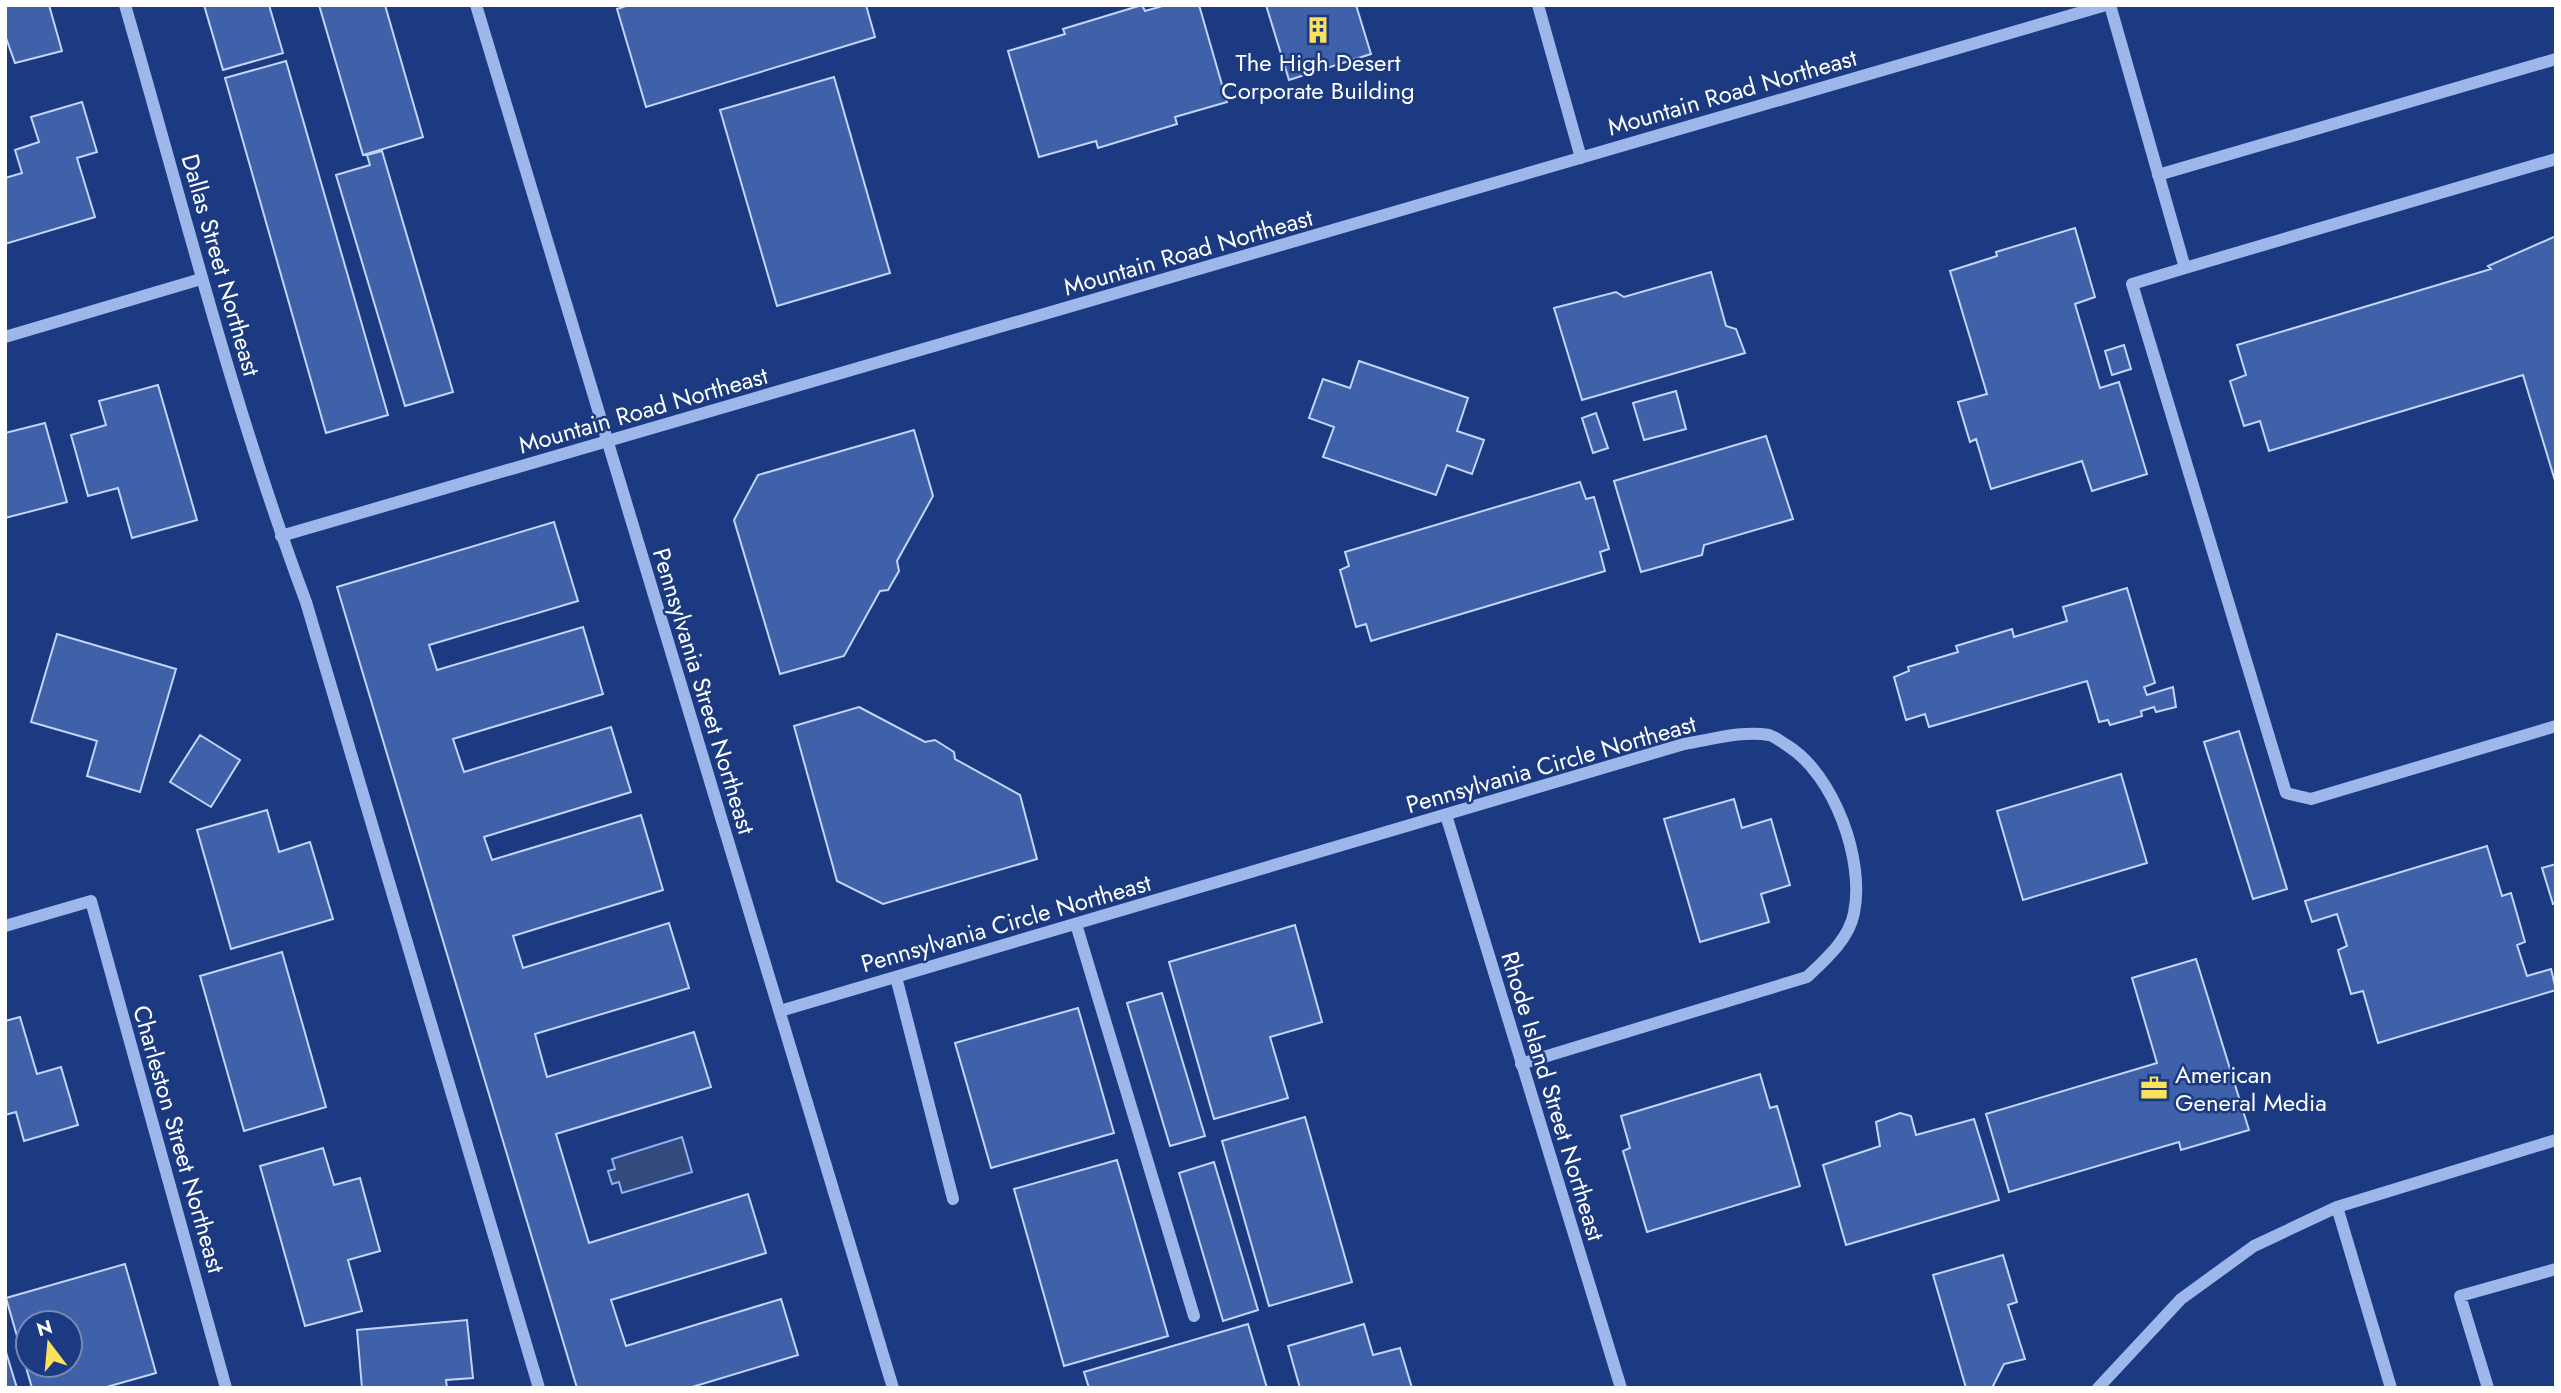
<svg xmlns="http://www.w3.org/2000/svg" width="2561" height="1393" viewBox="0 0 2561 1393" font-family="Jost,sans-serif">
	<rect width="100%" height="100%" fill="#1b3a81"/>
	<path fill="#334a7f" stroke="#91b0ec" stroke-width="2" d="M682,1137L692,1172L622,1193L619,1182L612,1184L608,1171L615,1169L612,1159Z"/>
	<path fill="#3e61a9" stroke="#c3d4f8" stroke-width="2" fill-rule="evenodd" d="M5,5H49L62,51L15,63L5,35Z
		M204,5H269L283,53L223,70Z
		M319,5H385L423,137L363,155Z
		M629,5H866L875,37L646,107L617,9Z
		M1142,5L1145,11L1166,5H1199L1227,102L1175,117L1177,124L1098,148L1096,141L1039,157L1008,51L1065,34L1063,29Z
		M1266,5H1356L1371,54L1289,80Z
		M286,61L388,415L326,433L225,78Z
		M834,77L890,273L777,306L720,110Z
		M82,102L97,152L77,158L95,217L5,244V178L22,173L15,150L39,142L31,117Z
		M382,151L453,392L405,406L336,175L370,165L367,155Z
		M2075,228L2095,297L2075,304L2100,388L2119,382L2147,474L2092,491L2082,461L1991,489L1976,439L1970,442L1958,402L1987,394L1950,271L1997,256L1996,252Z
		M2556,236V484L2523,375L2269,451L2260,421L2244,426L2230,381L2246,375L2237,345L2491,269L2488,266Z
		M1711,272L1726,326L1736,329L1745,353L1582,400L1554,308L1616,292L1624,297Z
		M2124,345L2131,369L2112,375L2105,351Z
		M1359,361L1468,398L1457,431L1484,440L1472,474L1447,465L1436,495L1323,457L1334,427L1309,418L1323,379L1350,388Z
		M158,385L197,520L132,538L118,488L88,496L71,435L106,425L99,401Z
		M1676,391L1686,429L1644,440L1633,403Z
		M1596,413L1608,448L1593,453L1582,418Z
		M45,423L67,502L5,518V433Z
		M914,430L933,496L897,561L899,571L888,590L880,591L844,656L780,674L734,520L758,475Z
		M1766,436L1793,519L1704,545L1702,555L1641,572L1614,481Z
		M1580,482L1586,499L1594,497L1609,549L1600,552L1605,571L1371,641L1366,624L1356,627L1340,570L1349,566L1345,552Z
		M554,522L578,601L429,645L437,670L583,627L603,694L453,739L464,772L611,727L631,792L484,837L492,860L641,815L663,890L513,936L523,968L669,923L689,988L535,1034L547,1077L694,1032L711,1087L556,1134L589,1243L748,1194L766,1253L611,1300L626,1346L781,1299L798,1355L689,1388H577L337,587Z
		M2127,588L2155,683L2144,687L2147,695L2173,687L2176,707L2156,712L2154,707L2141,711L2142,716L2110,725L2108,720L2099,722L2087,681L1929,727L1925,714L1906,720L1894,677L1909,671L1908,667L1958,652L1956,646L2012,629L2014,637L2067,621L2063,607Z
		M57,634L176,669L140,792L87,776L97,741L31,722Z
		M859,707L925,742L935,740L954,752L955,759L1020,795L1037,859L883,904L837,881L794,726Z
		M2239,731L2287,889L2253,899L2204,742Z
		M200,735L240,760L211,807L170,782Z
		M2121,774L2147,863L2023,900L1997,811Z
		M1734,799L1742,828L1771,819L1790,885L1761,894L1769,922L1700,942L1664,819Z
		M267,810L279,852L310,842L333,919L231,949L197,830Z
		M2487,846L2502,896L2511,893L2525,942L2517,945L2527,976L2551,969L2556,990L2378,1043L2363,991L2351,994L2338,950L2347,946L2337,914L2312,922L2305,901Z
		M2556,864V903L2553,904L2542,868Z
		M1295,925L1322,1022L1270,1037L1288,1098L1214,1119L1169,962Z
		M282,952L326,1107L244,1131L200,976Z
		M2196,959L2249,1130L2181,1150L2179,1142L2009,1192L1986,1114L2157,1063L2132,978Z
		M1162,993L1205,1136L1170,1146L1127,1003Z
		M1078,1008L1114,1133L991,1168L955,1043Z
		M20,1017L37,1074L61,1067L78,1125L24,1141L16,1112L5,1115V1021Z
		M1760,1074L1770,1108L1777,1106L1800,1186L1647,1232L1623,1151L1630,1148L1621,1116Z
		M1900,1113L1911,1116L1916,1135L1974,1119L1999,1200L1846,1245L1823,1165L1880,1146L1876,1122Z
		M1305,1117L1352,1282L1269,1306L1222,1141Z
		M323,1148L334,1185L360,1178L380,1251L348,1260L362,1311L305,1326L260,1166Z
		M1117,1160L1168,1336L1064,1366L1014,1189Z
		M1214,1162L1258,1310L1223,1321L1179,1173Z
		M2003,1255L2017,1302L2008,1305L2025,1359L2004,1364L1992,1388H1966L1933,1275Z
		M125,1264L156,1373L103,1388H32L6,1298ZM28,1323H70V1365H28Z
		M467,1320L473,1378L446,1380L447,1388H362L357,1330Z
		M1248,1324L1267,1388H1089L1084,1372Z
		M1364,1324L1373,1355L1400,1348L1412,1388H1300L1288,1346Z
		M5,1349L17,1388H5Z"/>
	<g fill="none" stroke-linecap="round" stroke-linejoin="round">
		<path stroke="#9eb7ea" stroke-width="12" d="M125,5C183,205 233,407 306,602L539,1388
			M476,5L893,1388
			M1538,5L1581,158
			M2110,5L2185,268L2132,284L2286,793L2311,799L2556,726
			M2158,175L2556,59
			M2185,268L2556,159
			M5,337L201,279
			M281,536L2106,5
			M1446,815L1621,1388
			M1076,924L1194,1316
			M5,926L91,901L226,1388
			M896,977L953,1199
			M780,1011L1684,744C1710,740 1743,730 1769,735C1776,737 1783,743 1788,746C1834,775 1865,860 1854,913C1849,939 1826,959 1807,977L1521,1064
			M2337,1207L2391,1388
			M2098,1388L2181,1299L2254,1246L2337,1207L2556,1140
			M2488,1388L2460,1296L2556,1269"/>
	</g>
	<defs>
		<symbol id="building-bare" viewBox="-9 -9 18 18"><path d="M-4-6H4V6H1V3H-1V6H-4ZM-2.5-4.3h1.7v1.8h-1.7ZM.8-4.3h1.7v1.8H.8ZM-2.5-1h1.7V.8h-1.7ZM.8-1h1.7V.8H.8Z" fill="#fce25a" stroke="#1b3a81" stroke-width="2.5" paint-order="stroke"/></symbol>
		<symbol id="office-bare" viewBox="-9 -9 18 18"><path d="M-6-3h4V-5.5h4V-3h4V5H-6ZM-1-4.5V-3h2v-1.5ZM-6 0V1H6V0Z" fill="#fce25a" stroke="#1b3a81" stroke-width="2.5" paint-order="stroke"/></symbol>
	</defs>
	<g fill-rule="evenodd">
		<use href="#building-bare" x="1299" y="11" width="38" height="38"/>
		<use href="#office-bare" x="2135" y="1069" width="38" height="38"/>
	</g>
	<g text-anchor="middle" dominant-baseline="central" stroke-width="5" stroke-linejoin="round" paint-order="stroke">
		<g font-size="24" fill="#fff" stroke="#1b3a81">
			<text x="1318" y="62">The High Desert<tspan x="1318" dy="28">Corporate Building</tspan></text>
			<text x="2175" y="1074" text-anchor="start">American<tspan x="2175" dy="28">General Media</tspan></text>
		</g>
		<g font-size="24" fill="#fff" stroke="#1b3a81">
			<text transform="translate(1732 92) rotate(-16)">Mountain Road Northeast</text>
			<text transform="translate(1188 252) rotate(-16)">Mountain Road Northeast</text>
			<text transform="translate(221 265) rotate(74)">Dallas Street Northeast</text>
			<text transform="translate(643 410) rotate(-16)">Mountain Road Northeast</text>
			<text transform="translate(704 691) rotate(73)">Pennsylvania Street Northeast</text>
			<text transform="translate(1551 764) rotate(-16)">Pennsylvania Circle Northeast</text>
			<text transform="translate(1006 923) rotate(-16)">Pennsylvania Circle Northeast</text>
			<text transform="translate(1553 1096) rotate(73)">Rhode Island Street Northeast</text>
			<text transform="translate(179 1139) rotate(74)">Charleston Street Northeast</text>
		</g>
	</g>
	<rect width="2561" height="1393" fill="none" stroke="#ffffff" stroke-width="14"/>
	<g transform="translate(49 1344) rotate(344)"><circle r="33" fill="#1b3a81" stroke="#7689b3" stroke-width="2"/>
	<path d="M0-5L12 26L0 18L-12 26Z" fill="#fce25a"/>
	<text y="-10" font-size="19" font-weight="bold" text-anchor="middle" fill="#ffffff">N</text>
	</g>
</svg>
